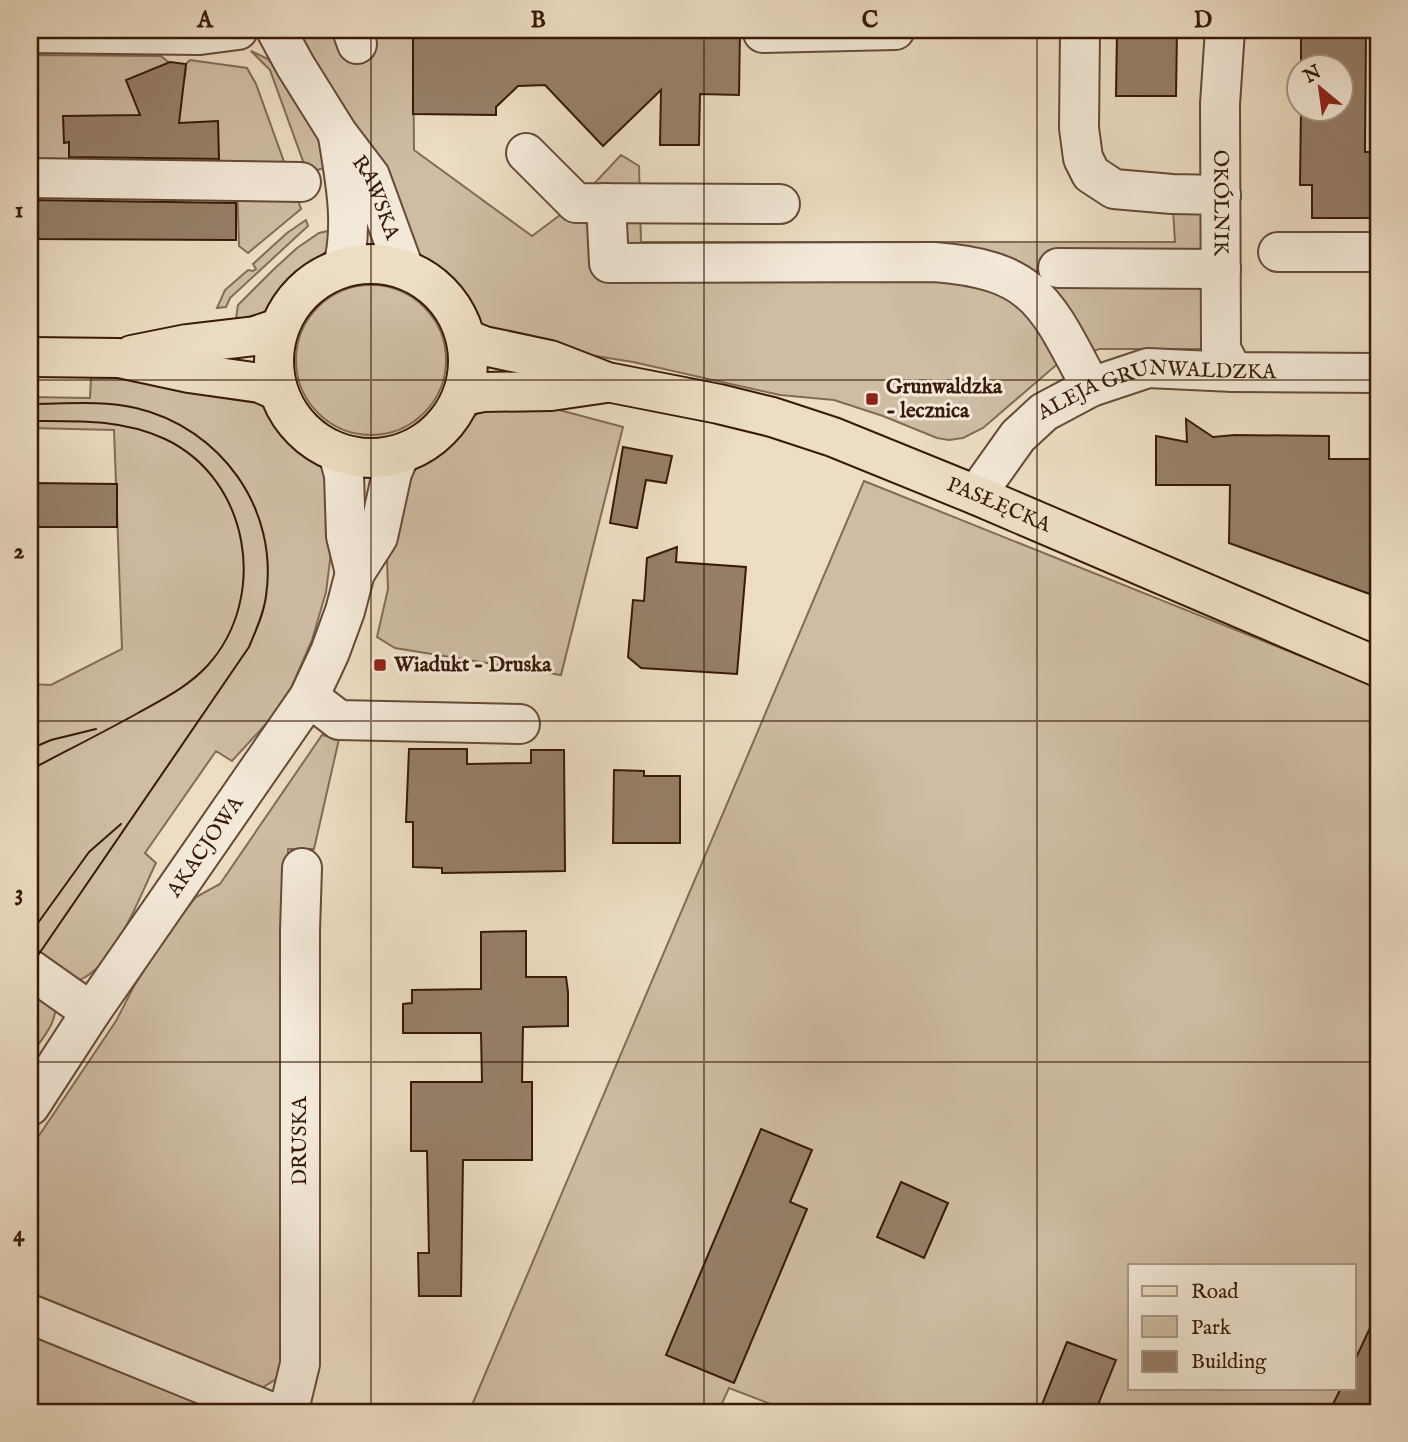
<svg xmlns="http://www.w3.org/2000/svg" width="1408" height="1442" viewBox="0 0 1408 1442" font-family="'IM FELL English',serif">
	<rect width="100%" height="100%" fill="#ecddc3"/>
	<filter id="stains"><feTurbulence type="fractalNoise" baseFrequency=".00286" numOctaves="4"/><feColorMatrix values="0 0 0 0 .2 0 0 0 0 .09 0 0 0 0 .02 0 0 0 .5 -.17"/></filter>
	<radialGradient id="worn" r=".72"><stop offset=".6" stop-color="#630" stop-opacity="0"/><stop offset="1" stop-color="#630" stop-opacity=".3"/></radialGradient>
	<path fill="#cebca3" stroke="#846a56" stroke-width="2" fill-rule="evenodd" d="M295,30H413L414,150L532,236L576,203L621,155L639,166L641,242H1175L1172,194L1221,195V349H1099L1055,366L983,428L963,438L949,440L937,438L883,416L834,400L780,395L633,362L521,344L482,328L458,292L447,280L420,259L357,127Z
		M251,51L268,59L275,68L315,132L328,164L321,169L307,172L270,70Z
		M30,55L161,56L168,62L167,76L185,77L186,64L190,60L247,68L256,84L301,209L248,253L239,246L237,180L30,178Z
		M306,220L308,226L230,298L226,307L217,308L225,290L248,270L253,271L256,269L253,264L287,233Z
		M337,229C324,263 318,256 295,279C285,290 277,304 265,312C257,319 245,322 235,326L238,305L273,270L297,248L319,233Z
		M296 360a75 75 0 1 1 150 0a75 75 0 1 1-150 0Z
		M91,377L134,378L223,386L267,406L291,436L310,453L325,471L334,529L326,592L312,640L292,686L276,713L232,761L216,751L145,853L156,863C139,897 114,971 74,982L30,956V684L51,685L122,649L114,430L30,428V397L90,398Z
		M537,404L623,427L561,675L395,648L377,637L388,589L387,559L411,466L436,450L462,424L488,407Z
		M864,481L1378,687V1412H791L729,1388L718,1412H469ZM1130,1265H1354V1388H1130Z
		M322,735L339,739L314,849H288L283,1362L276,1379L262,1388L30,1297V1149L116,1021L133,988L171,928L196,897L220,884Z
		M30,981L55,1004C58,1023 40,1041 30,1056Z
		M30,1327L234,1412H30Z"/>
	<path fill="#967f69" stroke="#391908" stroke-width="2" d="M413,30H740L739,95L700,94L699,145H660L661,90L603,146L545,85L518,86L496,107V115L413,114Z
		M1117,30H1177L1176,96H1116Z
		M1301,30H1366L1365,152H1378V218H1312V185H1300L1301,108H1341V66H1301Z
		M170,62L186,64L179,123L218,121L219,159L69,157V142L64,143L63,116L140,115L126,80Z
		M30,200L236,203V240L30,239Z
		M1186,419L1213,437L1235,435L1329,436V459H1378V597L1229,543L1230,485H1156V436L1187,442Z
		M623,447L672,456L666,483L646,480L637,528L610,523Z
		M30,483L117,484V527H30Z
		M677,547L676,562L746,567L737,674L641,668L628,657L633,600L644,601L647,558Z
		M409,749H467V764L531,763V750H564L565,871L442,873V868L413,867V822H406Z
		M614,770L644,771V776H680V843H613Z
		M526,931V977H566L568,992V1026L523,1027L522,1082H532V1160H463L461,1296H419L418,1253H429L427,1151H411V1082H482L481,1033H403V1004L412,1003V990L481,989V932Z
		M761,1129L812,1150L790,1202L807,1209L734,1383L666,1355Z
		M901,1182L948,1203L924,1258L877,1237Z
		M1378,1311V1412H1329L1341,1388H1354V1362Z
		M1067,1342L1116,1360L1095,1412H1039Z"/>
	<g fill="none" stroke-linecap="round" stroke-linejoin="round">
		<defs>
			<g id="minor">
				<path id="s1" d="M276,30L295,65L338,134L370,176L404,269"/>
				<path d="M352,30L357,44"/>
				<path d="M1080,30L1079,128L1083,158L1091,174L1114,189L1172,194L1221,195"/>
				<path id="s2" d="M1225,30L1220,104L1221,349L1233,372"/>
				<path d="M30,33L200,35L238,30"/>
				<path d="M763,33L895,30"/>
				<path d="M338,136C345,180 354,223 343,267"/>
				<path d="M526,153L576,203L780,204"/>
				<path d="M30,178L301,182"/>
				<path d="M606,203L609,263L934,262C1037,270 1046,303 1091,387"/>
				<path d="M1278,252H1378"/>
				<path d="M1058,268L1221,269"/>
				<path d="M338,453L344,475L346,536L355,573"/>
				<path id="s3" d="M976,495L1018,436L1044,412L1091,387L1148,368L1233,372L1378,373"/>
				<path d="M309,697L339,720L520,724"/>
				<path d="M30,969L91,1012"/>
				<path id="s4" d="M30,1106L91,1012L309,697L330,652L345,611L355,573L378,537L392,473L400,454"/>
				<path d="M30,1314L271,1412"/>
				<path d="M285,1412L292,1397L300,1364V930L302,868"/>
			</g>
			<g id="major">
				<circle cx="371" cy="361" r="97"/>
				<path id="s5" d="M466,339L484,346L550,360L607,382L719,404L772,417L833,437L976,495L1378,667"/>
				<path d="M132,355L187,344L255,336L279,328"/>
				<path d="M30,357L119,358L189,373L260,383L278,391"/>
				<path d="M462,396L483,392L551,391L606,383"/>
			</g>
		</defs>
		<use href="#minor" stroke="#664a37" stroke-width="42"/>
		<use href="#major" stroke="#391908" stroke-width="42"/>
		<use href="#minor" stroke="#f3e9d8" stroke-width="38"/>
		<use href="#major" stroke="#ecddc3" stroke-width="38"/>
		<path stroke="#391908" stroke-width="2" d="M30,404C64,404 102,400 136,408C221,428 279,509 266,596C264,613 256,630 249,647L30,967
			M30,421C77,421 122,419 165,439C250,479 269,597 208,665C188,687 163,699 138,713C102,733 66,751 30,770
			M30,749L51,740L96,729
			M30,934L89,852L121,824"/>
	</g>
	<path fill="none" stroke="#391908" stroke-width="2" stroke-opacity="0.55" d="M371,30V1412M704,30V1412M1037,30V1412M30,380H1378M30,721H1378M30,1062H1378"/>
	<g fill="#8f2418" stroke="#f3e9d8" stroke-width="2.5">
		<rect x="865" y="392" width="14" height="14" rx="3.5"/>
		<rect x="373" y="658" width="14" height="14" rx="3.5"/>
	</g>
	<g text-anchor="middle" dominant-baseline="central" stroke-width="6" stroke-linejoin="round" paint-order="stroke">
		<g font-size="21" fill="#391908" stroke="#f3e9d8">
			<text stroke="none"><textPath href="#s1" startOffset="196">RAWSKA</textPath></text>
			<text stroke="none"><textPath href="#s2" startOffset="173">OKÓLNIK</textPath></text>
			<text stroke="none"><textPath href="#s3" startOffset="226">ALEJA GRUNWALDZKA</textPath></text>
			<text stroke="none"><textPath href="#s5" startOffset="560">PASŁĘCKA</textPath></text>
			<text stroke="none"><textPath href="#s4" startOffset="313">AKACJOWA</textPath></text>
			<text transform="translate(300 1141) rotate(-90)">DRUSKA</text>
		</g>
		<g font-size="21" font-weight="bold" fill="#391908" stroke="#f3e9d8" text-anchor="start">
			<text x="886" y="387">Grunwaldzka<tspan x="886" dy="24">- lecznica</tspan></text>
			<text x="394" y="665">Wiadukt - Druska</text>
		</g>
	</g>
	<rect width="1408" height="1442" fill="none" stroke="#ecddc3" stroke-width="77"/>
	<rect x="1128" y="1264" width="228" height="126" fill="#f3e9d8" stroke="#a99685" stroke-width="2"/>
	<rect x="1142" y="1286" width="35" height="10" fill="#ecddc3" stroke="#a99685" stroke-width="2"/>
	<text x="1191" y="1298" font-size="21" fill="#391908">Road</text>
	<rect x="1142" y="1316" width="35" height="21" fill="#cebca3" stroke="#a99685" stroke-width="2"/>
	<text x="1191" y="1334" font-size="21" fill="#391908">Park</text>
	<rect x="1142" y="1351" width="35" height="21" fill="#967f69" stroke="#a99685" stroke-width="2"/>
	<text x="1191" y="1368" font-size="21" fill="#391908">Building</text>
	<g transform="translate(1320 88) rotate(331)"><circle r="33" fill="#f3e9d8" stroke="#a99685" stroke-width="2"/>
	<path d="M0-5L12 26L0 18L-12 26Z" fill="#8f2418"/>
	<text y="-10" font-size="19" font-weight="bold" text-anchor="middle" fill="#391908">N</text>
	</g>
	<rect x="38" y="38" width="1332" height="1366" fill="none" stroke="#391908" stroke-width="2.5"/>
	<g font-size="23" text-anchor="middle" font-weight="bold" fill="#391908">
		<text x="205" y="27">A</text>
		<text x="538" y="27">B</text>
		<text x="870" y="27">C</text>
		<text x="1203" y="27">D</text>
		<text x="19" y="217">1</text>
		<text x="19" y="558">2</text>
		<text x="19" y="900">3</text>
		<text x="19" y="1241">4</text>
	</g>
	<rect width="100%" height="100%" filter="url(#stains)"/>
	<rect width="100%" height="100%" fill="url(#worn)"/>
</svg>
